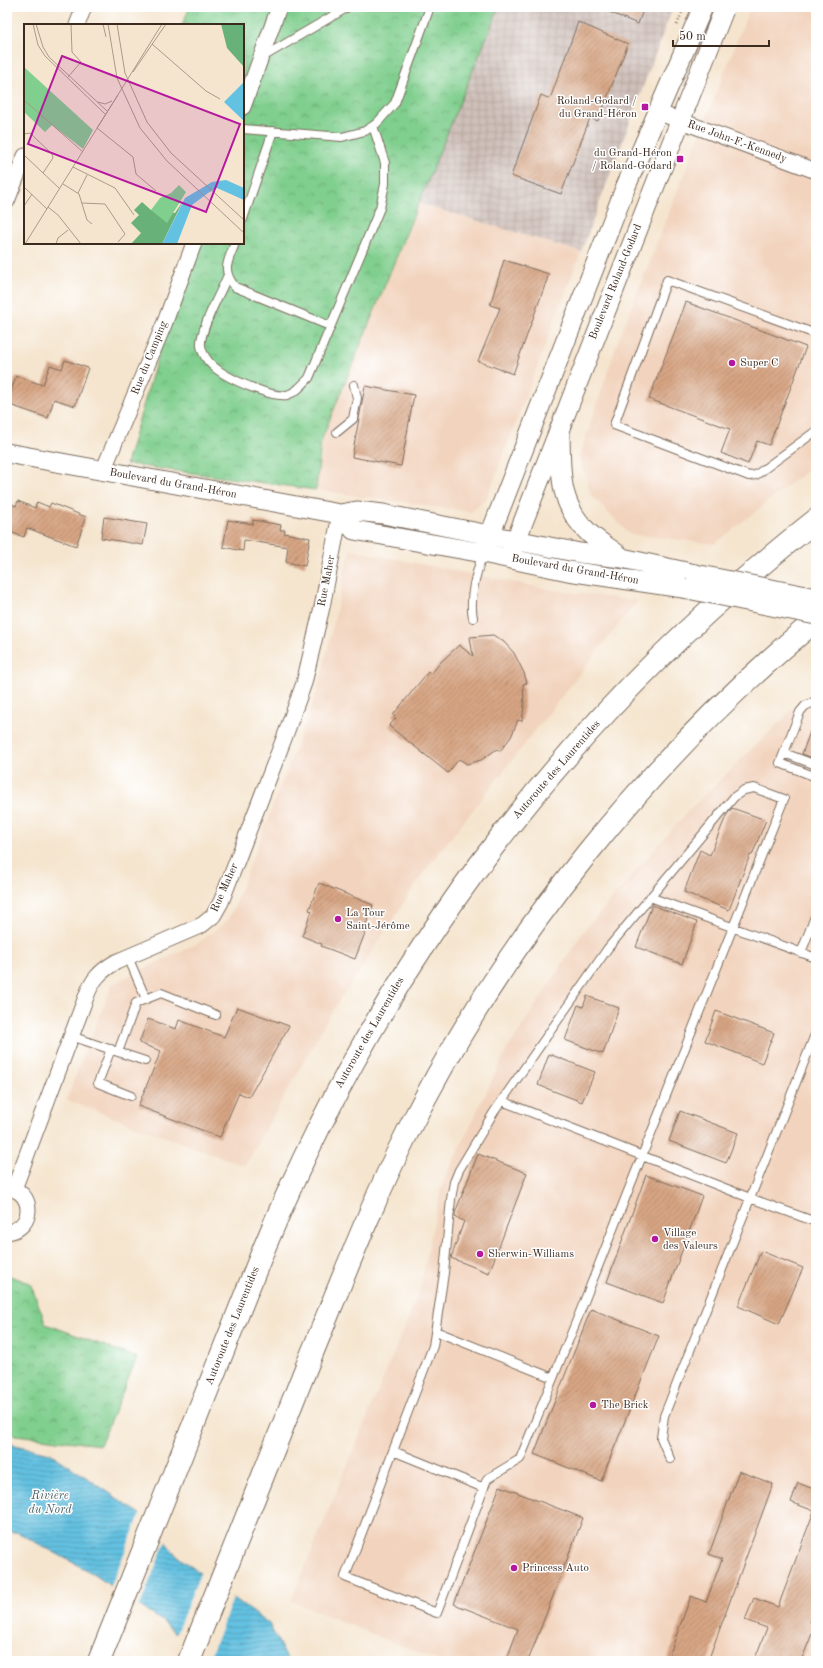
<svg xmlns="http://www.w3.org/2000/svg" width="823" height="1668" viewBox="0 0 823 1668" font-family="'Old Standard TT',serif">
	<defs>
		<pattern id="industrial-grid" width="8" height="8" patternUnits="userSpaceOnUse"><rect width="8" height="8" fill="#cfc0ba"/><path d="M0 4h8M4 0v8" fill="none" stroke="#b3a59f"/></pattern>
		<pattern id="park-crowns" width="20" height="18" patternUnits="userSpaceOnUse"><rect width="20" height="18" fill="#80cf8e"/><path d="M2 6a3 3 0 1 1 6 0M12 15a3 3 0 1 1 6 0" fill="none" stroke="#6aa873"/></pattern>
		<pattern id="water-rules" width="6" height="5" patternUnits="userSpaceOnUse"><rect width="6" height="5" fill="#63c1e1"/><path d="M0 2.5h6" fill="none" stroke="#539db6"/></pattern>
		<pattern id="building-hatch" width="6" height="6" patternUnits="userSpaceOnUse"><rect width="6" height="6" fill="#d7a584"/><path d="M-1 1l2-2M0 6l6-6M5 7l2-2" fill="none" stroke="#b0876b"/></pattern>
	</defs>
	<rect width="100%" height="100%" fill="#fff"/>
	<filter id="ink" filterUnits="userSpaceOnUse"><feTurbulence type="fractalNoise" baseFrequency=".025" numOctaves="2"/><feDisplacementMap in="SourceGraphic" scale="8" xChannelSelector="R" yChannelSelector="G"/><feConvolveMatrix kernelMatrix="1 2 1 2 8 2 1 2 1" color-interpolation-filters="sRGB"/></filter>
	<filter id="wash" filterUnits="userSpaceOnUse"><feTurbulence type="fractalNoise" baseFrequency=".012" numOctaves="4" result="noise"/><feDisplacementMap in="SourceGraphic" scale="16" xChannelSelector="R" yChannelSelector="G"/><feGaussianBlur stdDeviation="0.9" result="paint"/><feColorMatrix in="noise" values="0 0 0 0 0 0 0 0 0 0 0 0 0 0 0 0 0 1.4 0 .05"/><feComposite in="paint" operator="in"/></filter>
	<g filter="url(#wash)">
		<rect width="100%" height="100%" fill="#f5e5cf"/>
		<path fill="#f2d4be" d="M750,7H816V463L715,544L629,534L591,495L579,457L617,344Z
			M418,203L581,252L487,498L472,512L316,490L321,441Z
			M350,550L552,590L637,601L424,872L330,1015L245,1166L66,1100L112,984L200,942L229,919L318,690Z
			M816,687V1647L811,1661H439L291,1601L419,1292L442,1184L505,1053L583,932L688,811Z"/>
		<path fill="url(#industrial-grid)" d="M499,7H673L581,252L418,203Z"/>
		<path fill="url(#park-crowns)" stroke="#5e7c56" d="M190,7H499L321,441L316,490L126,464L191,243H243V25H182Z
			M7,1275L30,1283L46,1324L137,1358L100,1445L7,1434Z"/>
		<path fill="url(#water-rules)" stroke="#4f7680" d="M7,1444L15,1445L50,1453L145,1517L177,1556L269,1624L288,1661H205L162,1621L92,1573L17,1532H7Z"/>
		<path fill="#f5e5cf" d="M141,1512L147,1516L166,1540L139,1608L110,1588Z
			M201,1571L234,1596L208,1661H202L175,1636Z"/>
		<g id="blocks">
			<path fill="url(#building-hatch)" d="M597,7H644L638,24Z
				M578,22L628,44L598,121L590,118L561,194L511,176L541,95L550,99Z
				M504,260L549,274L513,374L478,361L500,308L490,305Z
				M686,302L806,347L769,445L757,441L748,464L721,453L730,429L649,399Z
				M65,360L88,368L75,406L54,399L48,418L7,404L16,376L43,385L50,365L62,369Z
				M365,386L414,395L401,466L352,457Z
				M18,501L35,508L37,502L49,507L51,503L86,517L76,546L27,528L24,537L7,531L11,519L7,518V502L16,506Z
				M104,517L147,524L143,545L101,538Z
				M228,520L253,524V520L281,525L280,530H285L284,533L310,538L305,566L286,562L288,547L244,540L243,551L223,547Z
				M493,635L504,642L514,653L524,673L527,683L523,684L524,706L522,721L518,720L511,737L500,751L497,749L481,760L471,763L467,764L459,759L448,773L389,726L396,718L393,715L428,672L431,674L440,663L459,645L473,656L470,637Z
				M815,718H816V759L802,754Z
				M732,808L766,820L752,855H750L729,910L684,892L700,850L710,855L726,816Z
				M319,883L373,905L365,927L367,928L355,959L321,946L322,944L302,936L312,911L309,910Z
				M652,905L697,922L682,964L636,947Z
				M587,996L619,1008L603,1054L565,1040L578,1005L583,1007Z
				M237,1007L289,1026L249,1097L239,1093L220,1137L138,1106L161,1051L139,1043L148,1019L176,1029L179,1020L224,1037Z
				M716,1011L774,1033L762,1063L705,1041Z
				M549,1054L595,1072L582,1102L538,1085Z
				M680,1111L738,1133L726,1163L669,1141Z
				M478,1154L527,1173L489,1273L451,1258L464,1221L455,1217V1213Z
				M646,1175L702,1196L663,1303L607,1282Z
				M761,1251L803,1268L779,1324L738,1306Z
				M591,1309L659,1336L601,1481L534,1454Z
				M739,1471L773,1484L708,1661H667L691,1596L706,1602L722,1559L709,1554Z
				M798,1483L816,1490V1605L810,1622L816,1624L801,1661H754L767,1628L745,1620L754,1598L778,1607L814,1511L791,1502Z
				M500,1486L583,1518L528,1661H506L518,1629L454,1604Z"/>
		</g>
	</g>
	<g filter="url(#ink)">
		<use href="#blocks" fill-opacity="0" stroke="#7c6b5c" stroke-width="1"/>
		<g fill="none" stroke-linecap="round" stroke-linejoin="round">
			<defs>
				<path id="service" d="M261,58L348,7
					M243,129L342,137L365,131L373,126L377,123L395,103L430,7
					M243,219L273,131
					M235,243C228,262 221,269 235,287L330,326
					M227,277C221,292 199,331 201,346C203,358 214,368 224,374C237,382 273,398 287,395C297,392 302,385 309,378L380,208L385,184V163L373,126
					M816,334L667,280L614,425L749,476L756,475L816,431
					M337,432L353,419L357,398L354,385
					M473,618C469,596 476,574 483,553
					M816,701L805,706L800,712L780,763L816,777
					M784,753L816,765
					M754,788L784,799L576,1322L520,1459L487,1479L437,1613L345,1577L433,1346L444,1273L451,1199L454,1182L459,1170L494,1112L608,948L734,797L744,790Z
					M650,897L816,958
					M801,953L816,914
					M146,999L161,993L216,1015
					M71,1036L118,1052L136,1003L146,999L128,957
					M111,1049L98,1083L131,1096
					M118,1052L145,1061
					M502,1101L750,1198L816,1222
					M435,1331L553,1378
					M393,1451L484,1488
					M670,1459L661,1438L664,1416L816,1032"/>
				<path id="minor" d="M77,25L84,7
					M243,107L279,7
					M657,112L816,171
					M7,201L25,156
					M103,471L165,322L194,243
					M7,1188C35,1190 35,1229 7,1232
					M14,1189L86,997C92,980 100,971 116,962L202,925L213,916L221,902L285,736L304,683L322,607L340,514"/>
				<path id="tertiary" d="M560,434C561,473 558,504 589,533C599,542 611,549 621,557
					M7,453L340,514L357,511L383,514L580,553L622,558L695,574
					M340,514L354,530L483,553L568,571L683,588
					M483,553L626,186L703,7
					M509,558L725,7"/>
				<path id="motorway" d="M99,1661L265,1246C385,957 570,713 816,520
					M189,1661C228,1563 267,1466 306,1368C339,1288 370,1207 409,1129C507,935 649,759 816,620"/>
			</defs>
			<use href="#service" stroke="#7c6b5c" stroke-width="10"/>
			<use href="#minor" stroke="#7c6b5c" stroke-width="17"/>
			<use href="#tertiary" stroke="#7c6b5c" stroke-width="21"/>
			<use href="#motorway" stroke="#7c6b5c" stroke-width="24"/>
			<path stroke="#7c6b5c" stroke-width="2.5" stroke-dasharray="1 3" stroke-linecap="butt" d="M677,25L684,7"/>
			<use href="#service" stroke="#fff" stroke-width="8"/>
			<use href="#minor" stroke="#fff" stroke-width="15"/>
			<use href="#tertiary" stroke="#fff" stroke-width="19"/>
			<use href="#motorway" stroke="#fff" stroke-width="22"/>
			<defs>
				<path id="tertiary-bridge" d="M695,574L816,598
					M683,588L816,615"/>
			</defs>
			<use href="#tertiary-bridge" stroke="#7c6b5c" stroke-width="21" stroke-linecap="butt"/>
			<use href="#tertiary-bridge" stroke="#fff" stroke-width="19"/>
		</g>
	</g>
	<g fill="#b5179e" stroke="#fff" stroke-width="1.5">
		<rect x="641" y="103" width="8" height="8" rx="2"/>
		<rect x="676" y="155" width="8" height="8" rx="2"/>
		<circle cx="732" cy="363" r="4"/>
		<circle cx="338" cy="919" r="4"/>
		<circle cx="655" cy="1239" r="4"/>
		<circle cx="480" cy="1254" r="4"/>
		<circle cx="593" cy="1405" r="4"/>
		<circle cx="514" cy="1568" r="4"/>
	</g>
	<g text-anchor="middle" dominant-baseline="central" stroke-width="3" stroke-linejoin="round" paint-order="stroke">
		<g font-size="11" fill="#3b2a1e" stroke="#fff" text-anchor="start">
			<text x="637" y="101" text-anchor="end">Roland-Godard /<tspan x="637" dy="13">du Grand-Héron</tspan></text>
			<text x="672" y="153" text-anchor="end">du Grand-Héron<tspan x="672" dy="13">/ Roland-Godard</tspan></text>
			<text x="740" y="363">Super C</text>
			<text x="346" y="913">La Tour<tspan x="346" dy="13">Saint-Jérôme</tspan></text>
			<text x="663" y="1233">Village<tspan x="663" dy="13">des Valeurs</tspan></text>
			<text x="488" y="1254">Sherwin-Williams</text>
			<text x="601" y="1405">The Brick</text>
			<text x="522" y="1568">Princess Auto</text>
		</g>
		<g font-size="11" fill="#3b2a1e" stroke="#fff">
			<text transform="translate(737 142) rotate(20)">Rue John-F.-Kennedy</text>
			<text transform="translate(616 282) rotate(-68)">Boulevard Roland-Godard</text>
			<text transform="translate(150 358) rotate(-68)">Rue du Camping</text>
			<text transform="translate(173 484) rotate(10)">Boulevard du Grand-Héron</text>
			<text transform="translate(575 570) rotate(10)">Boulevard du Grand-Héron</text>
			<text transform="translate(327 581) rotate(-79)">Rue Maher</text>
			<text transform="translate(557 770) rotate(-49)">Autoroute des Laurentides</text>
			<text transform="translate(225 888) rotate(-66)">Rue Maher</text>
			<text transform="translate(370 1033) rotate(-60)">Autoroute des Laurentides</text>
			<text transform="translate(233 1326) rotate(-68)">Autoroute des Laurentides</text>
		</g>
		<g font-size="12" font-style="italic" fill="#495f62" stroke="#fff">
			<text x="50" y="1496">Rivière<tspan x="50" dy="14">du Nord</tspan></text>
		</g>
	</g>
	<g transform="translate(24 24)">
		<rect width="220" height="220" fill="#f5e5cf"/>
		<path d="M197,0H220V43L203,24ZM159,177L138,220H107L117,209L107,199L115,191L110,186L118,178L127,186L151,189Z" fill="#68b279"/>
		<path d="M0,43L69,106L59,125L28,101L21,108L0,88ZM155,161L162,168L143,199L127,186L136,174L147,169Z" fill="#80cf8e"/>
		<path d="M220,58V97L200,78ZM202,156L220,164V176L193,164L184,169L168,181L153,220H138L161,174L188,158Z" fill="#63c1e1"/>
		<path fill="none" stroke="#ab9a88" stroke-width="1" d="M9,0L14,21L21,32L81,90M12,0L19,23L25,33L83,87M79,0L82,13M84,0L93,54L116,104L143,137L220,209M93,0L101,49L123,98L147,129L220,196M128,20L182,67L196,75M109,48L142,0M44,53L57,38L48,28L47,0M0,76L59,128M74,78L81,80L88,77M73,104L94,71M73,104L109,133L112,150L132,167M0,110L6,109L28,130L29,134L19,149M0,131L36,165M49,143L91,164L110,191M39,160L55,170L63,196L68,200M0,163L23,185M54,169L63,151M58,179L81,180L101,210L94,218M0,182L8,170M24,183L34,191L57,220M1,220L138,0M32,220L34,214L44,206"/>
		<path fill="#b5179e" fill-opacity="0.15" stroke="#b5179e" stroke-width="2" d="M38,32L216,100L182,188L4,120Z"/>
		<rect width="220" height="220" fill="none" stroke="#3b2a1e" stroke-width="2"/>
	</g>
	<rect width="823" height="1668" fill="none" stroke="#fff" stroke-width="24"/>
	<path d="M673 40v6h96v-6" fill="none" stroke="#3b2a1e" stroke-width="2"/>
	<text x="679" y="40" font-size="12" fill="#3b2a1e" stroke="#ffffff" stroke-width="3" paint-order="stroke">50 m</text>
</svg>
